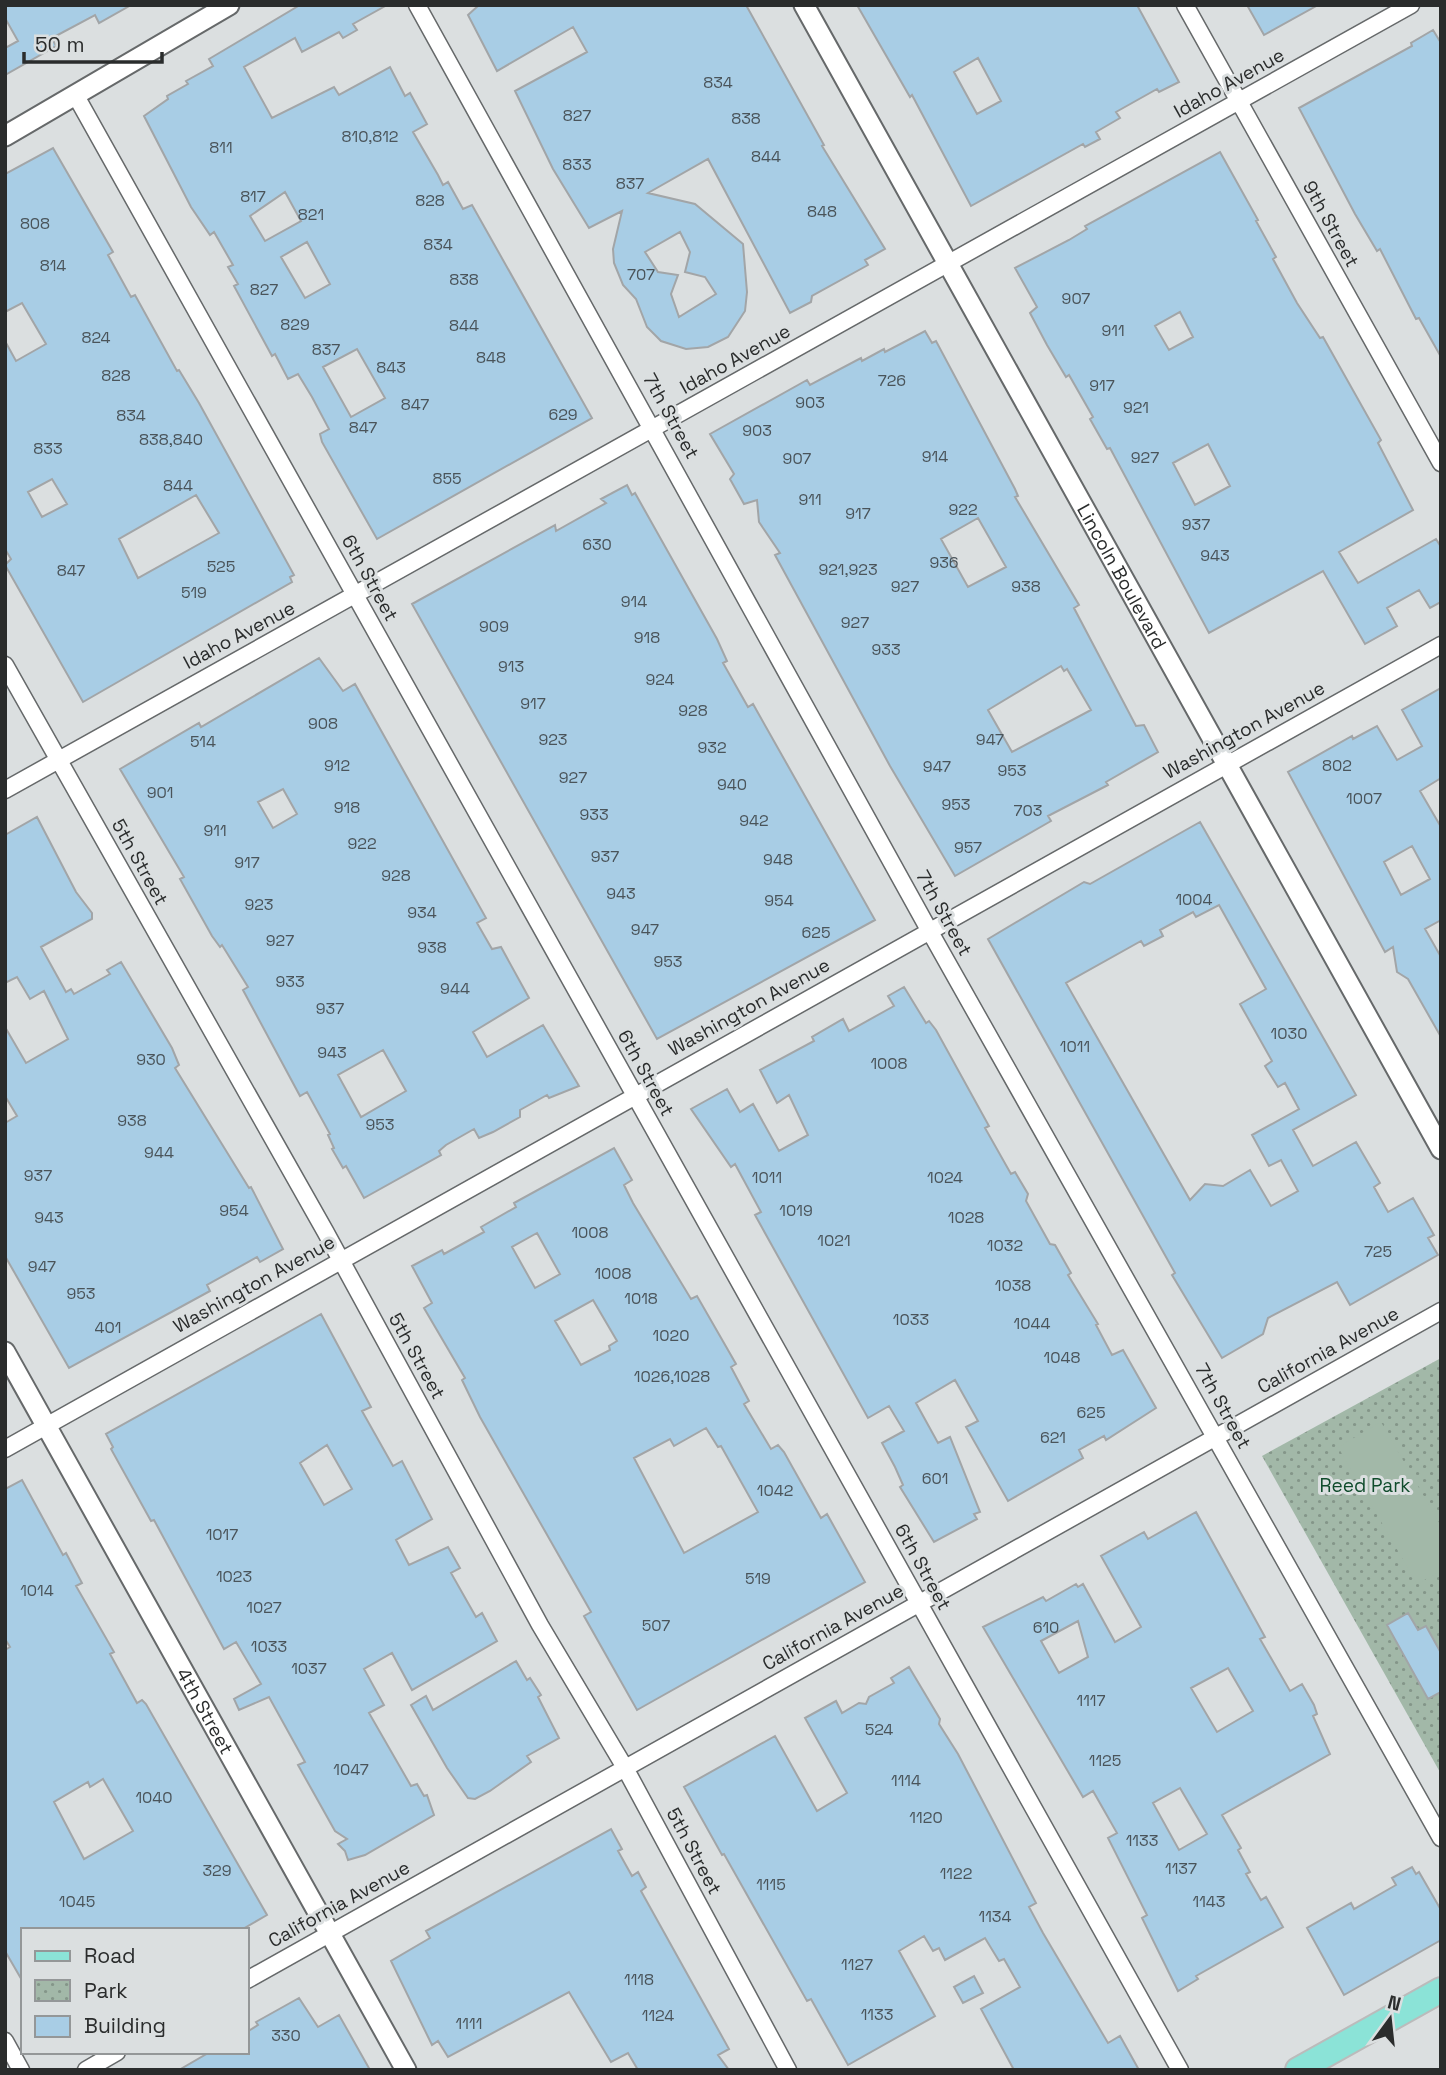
<svg xmlns="http://www.w3.org/2000/svg" width="1446" height="2075" viewBox="0 0 1446 2075" font-family="'Space Grotesk',sans-serif">
	<defs>
		<pattern id="park-dots" width="8" height="8" patternUnits="userSpaceOnUse" patternTransform="scale(1.75)"><rect width="8" height="8" fill="#a2b8a8"/><path d="M2 2h.1M6 6h.1" fill="none" stroke="#849689" stroke-width="1.8" stroke-linecap="round"/></pattern>
	</defs>
	<rect width="100%" height="100%" fill="#dbdfe0"/>
	<path fill="url(#park-dots)" d="M1441,1358V1774L1262,1456Z"/>
	<path fill="#a2b8a8" d="M1381,1422L1441,1526V1571L1417,1584L1338,1447Z"/>
	<path fill="#a8cde5" stroke="#a2a5a7" stroke-width="2" fill-rule="evenodd" d="M5,5H131L99,23L95,15L52,38L56,46L5,75V48L18,41L5,18Z
		M300,5H387L353,24L357,30L343,38L339,32L302,52L295,38L244,67L272,118L334,87L339,95L390,67L405,96L410,93L427,124L413,132L438,175L443,185L448,182L463,209L472,205L592,418L377,539L322,442L320,434L329,429L312,397L298,374L288,379L275,354L272,356L234,286L238,284L228,267L233,265L214,232L210,235L191,207L144,116L168,99L167,96L188,84L186,81L213,66L209,59ZM285,192L301,221L265,241L250,216ZM307,242L330,284L305,298L281,257ZM357,349L385,398L351,417L323,367Z
		M479,5H746L824,145L822,146L885,249L865,260L868,265L812,296L811,302L790,313L708,159L648,193L695,204L743,244L747,292L745,311L728,337L708,347L686,349L661,341L647,327L636,299L623,285L614,263L613,249L622,211L589,228L553,169L515,91L587,52L573,27L497,71L468,15ZM680,232L690,252L685,272L705,277L716,294L679,317L671,294L678,275L658,272L645,252Z
		M857,5H1137L1179,82L1159,92L1157,89L1116,112L1120,118L1096,132L1100,139L1085,147L1083,144L971,206L912,95L910,97ZM978,58L1001,101L977,114L954,72Z
		M1247,5H1318L1264,35Z
		M1433,30L1441,43V357L1419,318L1416,319L1380,249L1377,251L1355,214L1299,108L1412,46L1411,43Z
		M53,148L113,252L108,255L131,297L135,295L177,371L179,370L199,403L294,575L290,577L292,582L83,702L5,565L11,559L5,549V341L16,361L46,344L22,303L5,312V174ZM52,479L67,504L42,517L28,492ZM196,495L219,533L138,578L119,539Z
		M1220,152L1258,220L1256,221L1276,257L1273,259L1297,303L1320,338L1323,337L1381,440L1378,443L1413,510L1339,552L1358,583L1436,539L1441,547V602L1430,608L1419,590L1387,608L1397,626L1365,644L1323,571L1209,633L1110,448L1107,449L1090,419L1093,417L1069,375L1066,377L1047,345L1030,313L1037,307L1015,268L1069,240L1087,229L1085,226ZM1180,312L1193,337L1169,350L1155,326ZM1208,444L1230,486L1195,505L1173,463Z
		M925,331L932,343L936,341L1015,489L1018,496L1015,497L1079,605L1074,608L1136,726L1144,725L1158,752L1106,782L1108,785L1048,816L1051,821L955,876L890,766L775,555L780,553L759,522L757,500L744,504L730,479L734,474L710,434L807,380L810,385L861,358L862,361L884,349L885,352ZM978,518L1006,567L968,587L941,539ZM1061,666L1064,671L1067,669L1091,710L1012,752L988,710Z
		M627,485L632,495L635,493L717,639L727,661L723,663L748,707L753,704L875,920L657,1039L412,604L555,525L556,531L606,503L601,499Z
		M319,658L343,691L355,684L486,918L477,923L492,949L501,947L529,998L473,1032L487,1057L543,1025L579,1086L549,1098L547,1095L520,1110V1117L493,1132L479,1138L474,1129L446,1145L439,1151L441,1155L364,1198L346,1166L343,1168L332,1149L334,1148L328,1135L330,1134L307,1092L300,1096L243,990L248,987L222,945L220,947L212,936L180,879L184,877L120,769L199,723L201,727ZM283,789L297,814L273,828L258,802ZM383,1050L406,1091L361,1117L338,1075Z
		M1441,688V778L1420,791L1441,827V920L1425,929L1441,957V1037L1408,979L1397,972L1393,947L1385,952L1288,772L1352,736L1353,739L1377,726L1397,760L1422,746L1402,710ZM1412,846L1430,879L1401,895L1384,862Z
		M37,817L76,892L92,913V919L41,947L66,992L71,989L74,994L110,974L107,970L121,962L172,1048L179,1065L175,1068L249,1188L251,1187L283,1249L260,1262L257,1257L207,1285L210,1291L69,1368L5,1256V1123L17,1116L5,1096V1027L26,1063L68,1039L44,991L30,999L17,977L5,983V835Z
		M1200,822L1356,1095L1293,1130L1313,1166L1356,1142L1380,1183L1374,1187L1388,1212L1413,1198L1434,1235L1428,1238L1438,1255L1350,1305L1337,1282L1268,1318L1263,1334L1222,1358L1172,1275L1175,1273L988,939L1084,882L1090,884ZM1219,905L1266,989L1240,1004L1272,1061L1265,1066L1278,1087L1285,1083L1299,1109L1252,1135L1269,1166L1281,1160L1298,1191L1271,1206L1250,1170L1223,1186L1205,1184L1190,1200L1066,983L1141,941L1144,946L1163,936L1160,930L1193,912L1196,917Z
		M904,987L926,1023L929,1021L936,1030L989,1126L985,1128L1011,1174L1015,1172L1028,1194L1026,1201L1050,1244L1055,1245L1071,1273L1068,1275L1098,1324L1096,1325L1112,1355L1123,1350L1156,1408L1106,1440L1104,1436L1079,1450L1083,1458L1008,1501L966,1427L978,1421L955,1380L916,1403L938,1443L950,1437L980,1512L974,1514L977,1519L934,1542L900,1487L903,1485L895,1467L882,1443L904,1431L889,1406L868,1418L755,1215L761,1212L735,1164L731,1167L691,1109L727,1089L740,1112L753,1104L779,1151L808,1135L789,1095L777,1103L760,1070L814,1041L812,1037L843,1019L849,1031L894,1006L888,996Z
		M614,1148L632,1180L624,1185L633,1203L691,1299L697,1296L736,1364L731,1367L749,1401L744,1404L771,1449L778,1445L784,1452L821,1518L827,1514L865,1582L637,1710L584,1616L591,1612L480,1417L462,1380L465,1378L424,1308L432,1303L412,1266L442,1250L444,1254L484,1232L481,1227L516,1207L514,1203ZM537,1233L560,1274L535,1288L512,1247ZM593,1300L617,1341L609,1346L610,1350L581,1365L555,1321ZM706,1428L718,1447L721,1446L758,1512L684,1553L634,1458L670,1439L674,1446Z
		M321,1314L371,1407L362,1411L393,1466L402,1461L432,1519L396,1540L409,1565L448,1547L460,1568L451,1573L476,1617L482,1613L497,1641L412,1690L392,1653L364,1669L384,1705L369,1713L411,1786L417,1784L424,1796L427,1795L434,1815L365,1855L348,1860L345,1851L338,1844L347,1839L335,1831L298,1765L305,1762L269,1697L239,1710L234,1699L261,1684L236,1642L224,1649L154,1520L151,1521L111,1449L113,1447L106,1434ZM327,1445L352,1489L324,1505L300,1463Z
		M22,1480L63,1555L66,1553L82,1583L76,1586L114,1652L110,1654L137,1703L142,1700L146,1704L267,1915L241,1930H23V1982L5,1951V1650L10,1647L5,1639V1489ZM103,1779L133,1831L84,1859L54,1802L88,1782L90,1787Z
		M1196,1512L1265,1637L1260,1639L1290,1691L1302,1684L1314,1705L1317,1714L1313,1716L1330,1754L1222,1815L1241,1848L1238,1850L1250,1872L1246,1874L1261,1900L1266,1897L1283,1927L1196,1976L1198,1979L1178,1991L1142,1918L1147,1915L1108,1838L1117,1833L1093,1791L1083,1797L983,1627L1043,1597L1046,1601L1076,1584L1078,1587L1083,1584L1115,1642L1141,1627L1101,1556L1144,1532L1148,1539ZM1078,1621L1088,1657L1059,1673L1041,1641ZM1228,1668L1253,1711L1217,1732L1191,1688ZM1180,1788L1207,1834L1179,1850L1153,1803Z
		M1408,1613L1418,1630L1426,1626L1441,1653V1692L1428,1699L1387,1625Z
		M516,1661L527,1680L530,1678L541,1695L538,1697L559,1738L527,1756L531,1762L490,1791L475,1799L468,1798L447,1768L411,1705L426,1696L433,1710Z
		M909,1667L940,1719L939,1724L958,1754L1036,1903L1029,1907L1043,1933L1108,2043L1120,2036L1139,2070H1014L981,2009L1020,1987L1004,1959L999,1961L985,1938L945,1960L939,1948L933,1951L924,1936L899,1951L935,2016L848,2065L811,1999L807,2001L724,1854L722,1855L684,1787L775,1736L817,1811L847,1793L805,1718L836,1701L842,1713L859,1703L866,1704L869,1697L894,1683L891,1678Z
		M611,1829L622,1849L618,1851L632,1876L638,1872L646,1887L641,1891L729,2049L718,2055L729,2070H638L628,2053L611,2062L569,1992L448,2057L438,2041L432,2045L391,1961L430,1938L426,1931Z
		M1412,1867L1416,1874L1419,1872L1441,1910V1940L1344,1995L1307,1928L1351,1903L1354,1909L1396,1885L1392,1878Z
		M974,1976L983,1993L963,2003L954,1987Z
		M299,1998L318,2027L339,2015L370,2070H179L210,2052H247V2032L258,2025L256,2022Z"/>
	<g fill="none" stroke-linecap="round" stroke-linejoin="round">
		<defs>
			<path id="minor" d="M417,5L929,930L1441,1838
				M1185,5L1441,463
				M76,96L1180,2070
				M5,665L325,1231L540,1625L624,1766L788,2070
				M5,790L1411,5
				M5,1449L1441,645
				M247,1980L1441,1311
				M5,2041L21,2070
				M86,2070L117,2052"/>
			<g id="tertiary">
				<path id="s1" d="M804,5L1441,1149"/>
				<path d="M5,136L229,5"/>
				<path id="s2" d="M5,1352L406,2070"/>
			</g>
			<path id="primary" d="M1298,2070L1441,1990"/>
		</defs>
		<use href="#minor" stroke="#66696a" stroke-width="19"/>
		<use href="#tertiary" stroke="#66696a" stroke-width="23"/>
		<use href="#primary" stroke="#bbb" stroke-width="28"/>
		<use href="#minor" stroke="#fff" stroke-width="16"/>
		<use href="#tertiary" stroke="#fff" stroke-width="19"/>
		<use href="#primary" stroke="#8be3d7" stroke-width="24"/>
	</g>
	<g text-anchor="middle" dominant-baseline="central" stroke-width="6" stroke-linejoin="round" paint-order="stroke">
		<g font-size="16" fill="#4a545a">
			<text x="718" y="82">834</text>
			<text x="577" y="115">827</text>
			<text x="746" y="118">838</text>
			<text x="370" y="136">810,812</text>
			<text x="221" y="147">811</text>
			<text x="766" y="156">844</text>
			<text x="577" y="164">833</text>
			<text x="630" y="183">837</text>
			<text x="253" y="196">817</text>
			<text x="430" y="200">828</text>
			<text x="822" y="211">848</text>
			<text x="311" y="214">821</text>
			<text x="35" y="223">808</text>
			<text x="438" y="244">834</text>
			<text x="53" y="265">814</text>
			<text x="641" y="274">707</text>
			<text x="464" y="279">838</text>
			<text x="264" y="289">827</text>
			<text x="1076" y="298">907</text>
			<text x="295" y="324">829</text>
			<text x="464" y="325">844</text>
			<text x="1113" y="330">911</text>
			<text x="96" y="337">824</text>
			<text x="326" y="349">837</text>
			<text x="491" y="357">848</text>
			<text x="391" y="367">843</text>
			<text x="116" y="375">828</text>
			<text x="892" y="380">726</text>
			<text x="1102" y="385">917</text>
			<text x="810" y="402">903</text>
			<text x="415" y="404">847</text>
			<text x="1136" y="407">921</text>
			<text x="563" y="414">629</text>
			<text x="131" y="415">834</text>
			<text x="363" y="427">847</text>
			<text x="757" y="430">903</text>
			<text x="171" y="439">838,840</text>
			<text x="48" y="448">833</text>
			<text x="935" y="456">914</text>
			<text x="1145" y="457">927</text>
			<text x="797" y="458">907</text>
			<text x="447" y="478">855</text>
			<text x="178" y="485">844</text>
			<text x="810" y="499">911</text>
			<text x="963" y="509">922</text>
			<text x="858" y="513">917</text>
			<text x="1196" y="524">937</text>
			<text x="597" y="544">630</text>
			<text x="1215" y="555">943</text>
			<text x="944" y="562">936</text>
			<text x="221" y="566">525</text>
			<text x="848" y="569">921,923</text>
			<text x="71" y="570">847</text>
			<text x="905" y="586">927</text>
			<text x="1026" y="586">938</text>
			<text x="194" y="592">519</text>
			<text x="634" y="601">914</text>
			<text x="855" y="622">927</text>
			<text x="494" y="626">909</text>
			<text x="647" y="637">918</text>
			<text x="886" y="649">933</text>
			<text x="511" y="666">913</text>
			<text x="660" y="679">924</text>
			<text x="533" y="703">917</text>
			<text x="693" y="710">928</text>
			<text x="323" y="723">908</text>
			<text x="553" y="739">923</text>
			<text x="990" y="739">947</text>
			<text x="203" y="741">514</text>
			<text x="712" y="747">932</text>
			<text x="337" y="765">912</text>
			<text x="1337" y="765">802</text>
			<text x="937" y="766">947</text>
			<text x="1012" y="770">953</text>
			<text x="573" y="777">927</text>
			<text x="732" y="784">940</text>
			<text x="160" y="792">901</text>
			<text x="1364" y="798">1007</text>
			<text x="956" y="804">953</text>
			<text x="347" y="807">918</text>
			<text x="1028" y="810">703</text>
			<text x="594" y="814">933</text>
			<text x="754" y="820">942</text>
			<text x="215" y="830">911</text>
			<text x="362" y="843">922</text>
			<text x="968" y="847">957</text>
			<text x="605" y="856">937</text>
			<text x="778" y="859">948</text>
			<text x="247" y="862">917</text>
			<text x="396" y="875">928</text>
			<text x="621" y="893">943</text>
			<text x="1194" y="899">1004</text>
			<text x="779" y="900">954</text>
			<text x="259" y="904">923</text>
			<text x="422" y="912">934</text>
			<text x="645" y="929">947</text>
			<text x="816" y="932">625</text>
			<text x="280" y="940">927</text>
			<text x="432" y="947">938</text>
			<text x="668" y="961">953</text>
			<text x="290" y="981">933</text>
			<text x="455" y="988">944</text>
			<text x="330" y="1008">937</text>
			<text x="1289" y="1033">1030</text>
			<text x="1075" y="1046">1011</text>
			<text x="332" y="1052">943</text>
			<text x="151" y="1059">930</text>
			<text x="889" y="1063">1008</text>
			<text x="132" y="1120">938</text>
			<text x="380" y="1124">953</text>
			<text x="159" y="1152">944</text>
			<text x="38" y="1175">937</text>
			<text x="767" y="1177">1011</text>
			<text x="945" y="1177">1024</text>
			<text x="234" y="1210">954</text>
			<text x="796" y="1210">1019</text>
			<text x="49" y="1217">943</text>
			<text x="966" y="1217">1028</text>
			<text x="590" y="1232">1008</text>
			<text x="834" y="1240">1021</text>
			<text x="1005" y="1245">1032</text>
			<text x="1378" y="1251">725</text>
			<text x="42" y="1266">947</text>
			<text x="613" y="1273">1008</text>
			<text x="1013" y="1285">1038</text>
			<text x="81" y="1293">953</text>
			<text x="641" y="1298">1018</text>
			<text x="911" y="1319">1033</text>
			<text x="1032" y="1323">1044</text>
			<text x="108" y="1327">401</text>
			<text x="671" y="1335">1020</text>
			<text x="1062" y="1357">1048</text>
			<text x="672" y="1376">1026,1028</text>
			<text x="1091" y="1412">625</text>
			<text x="1053" y="1437">621</text>
			<text x="935" y="1478">601</text>
			<text x="775" y="1490">1042</text>
			<text x="222" y="1534">1017</text>
			<text x="234" y="1576">1023</text>
			<text x="758" y="1578">519</text>
			<text x="37" y="1590">1014</text>
			<text x="264" y="1607">1027</text>
			<text x="656" y="1625">507</text>
			<text x="1046" y="1627">610</text>
			<text x="269" y="1646">1033</text>
			<text x="309" y="1668">1037</text>
			<text x="1091" y="1700">1117</text>
			<text x="879" y="1729">524</text>
			<text x="1105" y="1760">1125</text>
			<text x="351" y="1769">1047</text>
			<text x="906" y="1780">1114</text>
			<text x="154" y="1797">1040</text>
			<text x="926" y="1817">1120</text>
			<text x="1142" y="1840">1133</text>
			<text x="1181" y="1868">1137</text>
			<text x="217" y="1870">329</text>
			<text x="956" y="1873">1122</text>
			<text x="771" y="1884">1115</text>
			<text x="77" y="1901">1045</text>
			<text x="1209" y="1901">1143</text>
			<text x="995" y="1916">1134</text>
			<text x="857" y="1964">1127</text>
			<text x="639" y="1979">1118</text>
			<text x="877" y="2014">1133</text>
			<text x="658" y="2015">1124</text>
			<text x="469" y="2023">1111</text>
			<text x="286" y="2035">330</text>
		</g>
		<g font-size="19" fill="#2a2c2c" stroke="#dbdfe0">
			<text transform="translate(1229 83) rotate(-29)">Idaho Avenue</text>
			<text transform="translate(1331 224) rotate(61)">9th Street</text>
			<text transform="translate(735 359) rotate(-29)">Idaho Avenue</text>
			<text transform="translate(671 416) rotate(61)">7th Street</text>
			<text stroke="none"><textPath href="#s1" startOffset="654">Lincoln Boulevard</textPath></text>
			<text transform="translate(370 578) rotate(61)">6th Street</text>
			<text transform="translate(239 635) rotate(-28)">Idaho Avenue</text>
			<text transform="translate(1244 730) rotate(-29)">Washington Avenue</text>
			<text transform="translate(140 862) rotate(61)">5th Street</text>
			<text transform="translate(944 913) rotate(61)">7th Street</text>
			<text transform="translate(749 1007) rotate(-29)">Washington Avenue</text>
			<text transform="translate(646 1073) rotate(61)">6th Street</text>
			<text transform="translate(254 1284) rotate(-29)">Washington Avenue</text>
			<text transform="translate(1328 1350) rotate(-29)">California Avenue</text>
			<text transform="translate(417 1356) rotate(61)">5th Street</text>
			<text transform="translate(1223 1406) rotate(61)">7th Street</text>
			<text transform="translate(923 1567) rotate(61)">6th Street</text>
			<text transform="translate(833 1627) rotate(-29)">California Avenue</text>
			<text stroke="none"><textPath href="#s2" startOffset="411">4th Street</textPath></text>
			<text transform="translate(694 1851) rotate(62)">5th Street</text>
			<text transform="translate(339 1904) rotate(-29)">California Avenue</text>
		</g>
		<g font-size="19" fill="#0f4b2b" stroke="#dbdfe0">
			<text x="1365" y="1485">Reed Park</text>
		</g>
	</g>
	<rect width="1446" height="2075" fill="none" stroke="#2a2c2c" stroke-width="14"/>
	<rect x="21" y="1928" width="228" height="126" fill="#dbdfe0" stroke="#949798" stroke-width="2"/>
	<rect x="35" y="1951" width="35" height="10" fill="#8be3d7" stroke="#949798" stroke-width="2"/>
	<text x="84" y="1963" font-size="21" fill="#2a2c2c">Road</text>
	<rect x="35" y="1980" width="35" height="21" fill="url(#park-dots)" stroke="#949798" stroke-width="2"/>
	<text x="84" y="1998" font-size="21" fill="#2a2c2c">Park</text>
	<rect x="35" y="2016" width="35" height="21" fill="#a8cde5" stroke="#949798" stroke-width="2"/>
	<text x="84" y="2033" font-size="21" fill="#2a2c2c">Building</text>
	<g transform="translate(1390 2019) rotate(15)" stroke="#dbdfe0" stroke-width="5" paint-order="stroke">
	<path d="M0-5L12 26L0 18L-12 26Z" fill="#2a2c2c"/>
	<text y="-10" font-size="19" font-weight="bold" text-anchor="middle" fill="#2a2c2c">N</text>
	</g>
	<path d="M24 52v10h138v-10" fill="none" stroke="#2a2c2c" stroke-width="3.5"/>
	<text x="35" y="52" font-size="21" fill="#2a2c2c" stroke="#dbdfe0" stroke-width="5" paint-order="stroke">50 m</text>
</svg>
